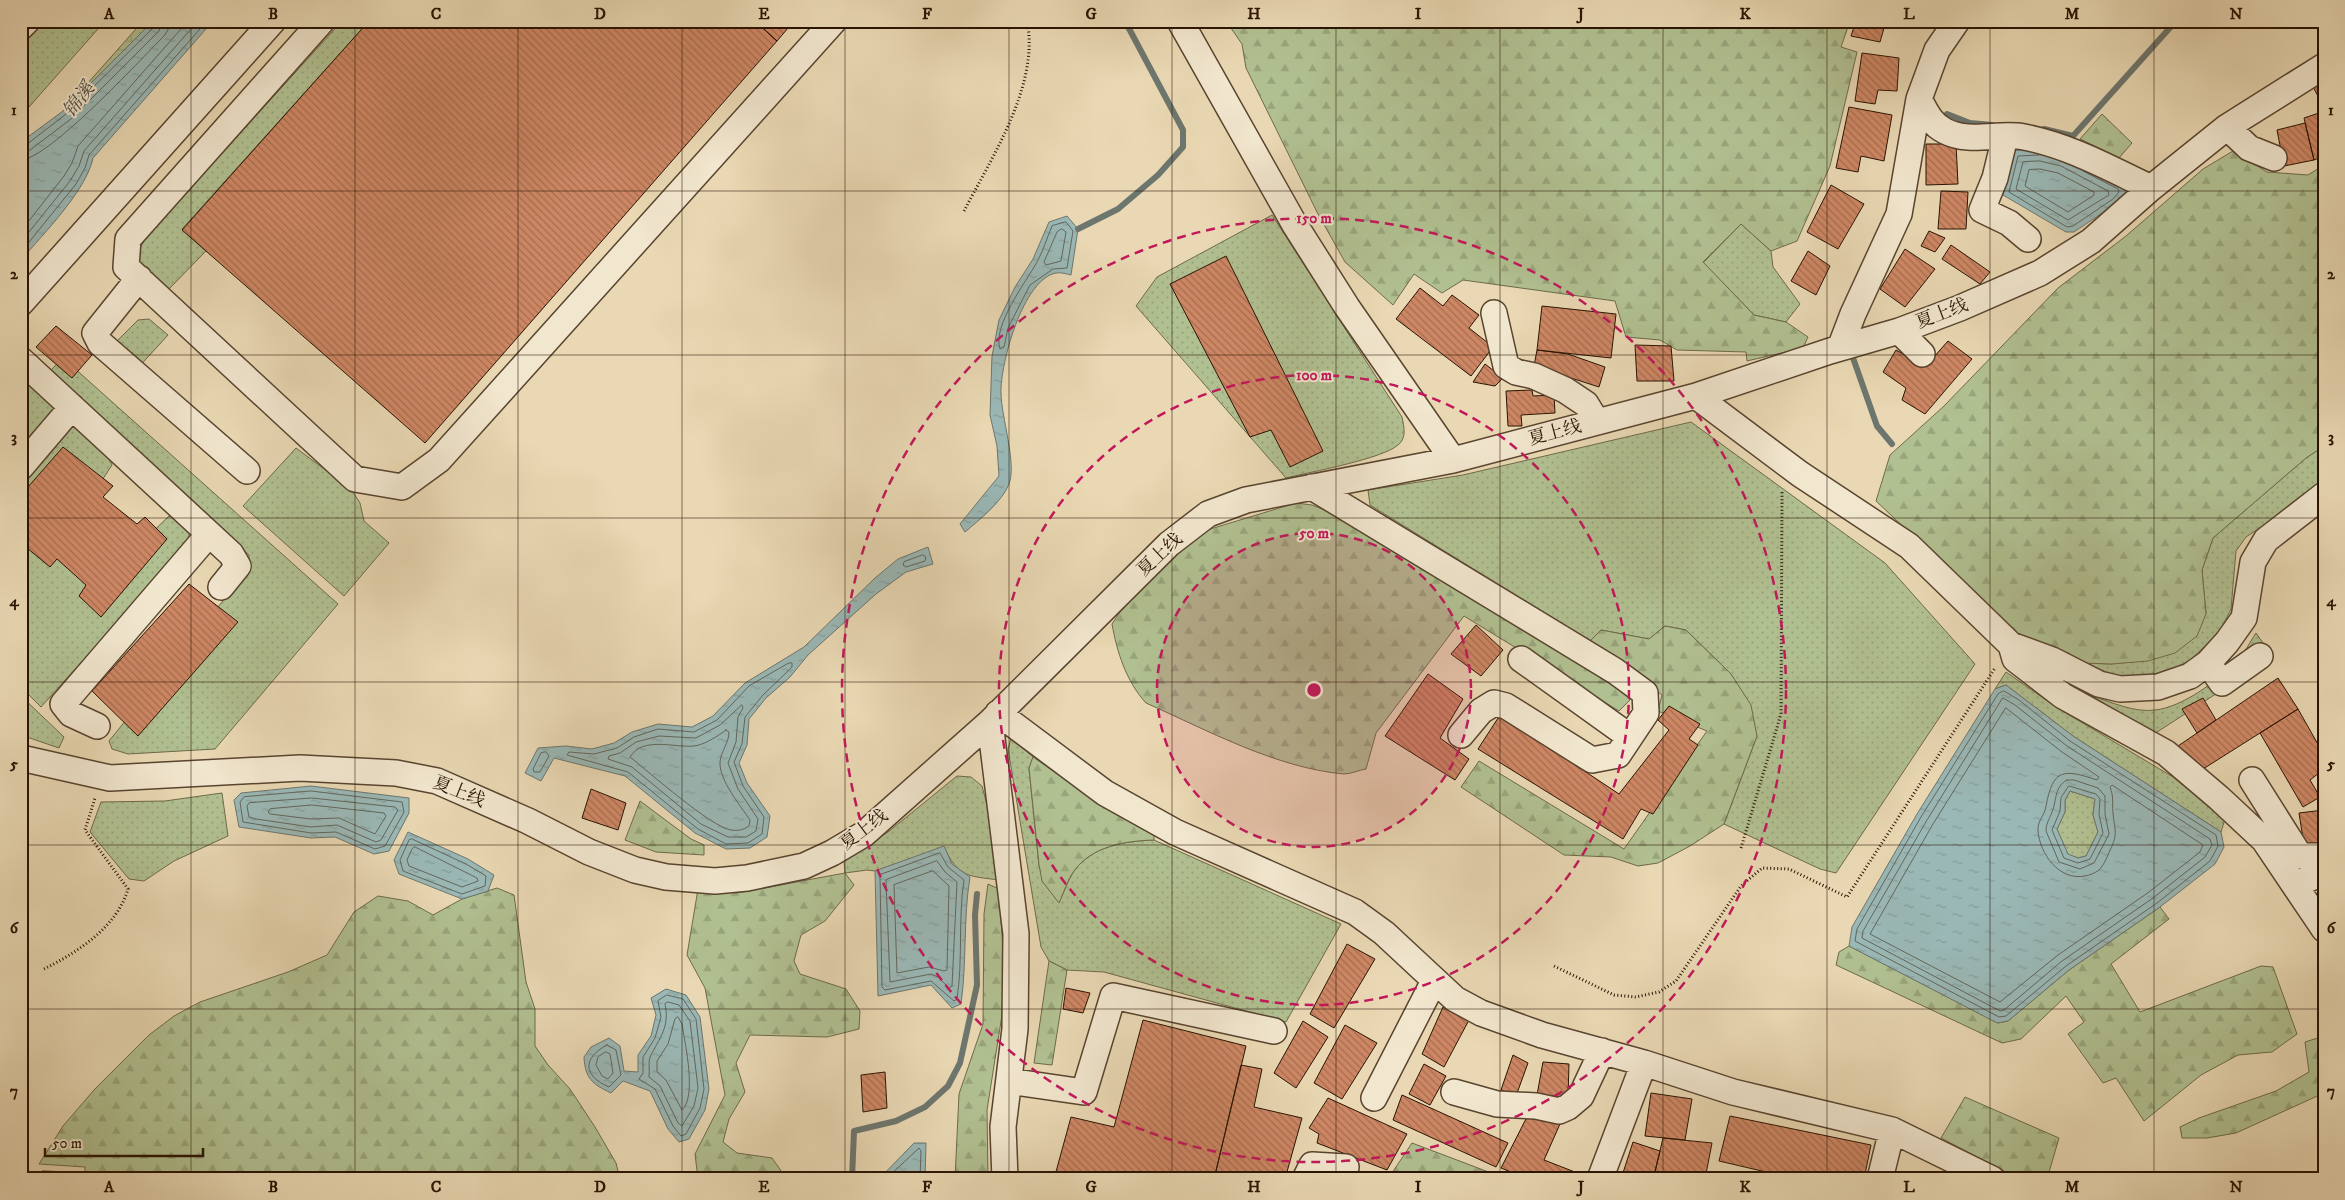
<svg xmlns="http://www.w3.org/2000/svg" width="2345" height="1200" viewBox="0 0 2345 1200" font-family="'IM FELL DW Pica','Noto Serif SC',serif">
	<defs>
		<pattern id="grass-dots" width="8" height="8" patternUnits="userSpaceOnUse" patternTransform="scale(1.25)"><rect width="8" height="8" fill="#b1c091"/><path d="M2 2h.1M6 6h.1" fill="none" stroke="#98a47b" stroke-width="1.8" stroke-linecap="round"/></pattern>
		<pattern id="forest-firs" width="22" height="20" patternUnits="userSpaceOnUse" patternTransform="scale(1.25)"><rect width="22" height="20" fill="#b1c091"/><path d="M5 1l3.5 6h-7zM16 11l3.5 6h-7z" fill="#98a47b"/></pattern>
		<pattern id="wetland-marsh" width="20" height="14" patternUnits="userSpaceOnUse" patternTransform="scale(1.25)"><rect width="20" height="14" fill="#b1c091"/><path d="M1 5h8M5 5V1M11 12h8M15 12V8" fill="none" stroke="#98a47b"/></pattern>
		<pattern id="water-ripples" width="26" height="14" patternUnits="userSpaceOnUse" patternTransform="scale(1.25)"><rect width="26" height="14" fill="#9ab8b6"/><path d="M2 4q2-2 4 0t4 0M15 11q2-2 4 0t4 0" fill="none" stroke="#859d9b"/></pattern>
		<pattern id="building-back-hatch" width="6" height="6" patternUnits="userSpaceOnUse" patternTransform="scale(1.25)"><rect width="6" height="6" fill="#ce8764"/><path d="M-1 5l2 2M0 0l6 6M5-1l2 2" fill="none" stroke="#a76d50"/></pattern>
	</defs>
	<rect width="100%" height="100%" fill="#e9d8b3"/>
	<filter id="stains"><feTurbulence type="fractalNoise" baseFrequency=".004" numOctaves="4"/><feColorMatrix values="0 0 0 0 .2 0 0 0 0 .09 0 0 0 0 .02 0 0 0 .5 -.17"/></filter>
	<radialGradient id="worn" r=".72"><stop offset=".6" stop-color="#630" stop-opacity="0"/><stop offset="1" stop-color="#630" stop-opacity=".3"/></radialGradient>
	<path fill="url(#grass-dots)" stroke="#6d6a4a" d="M44,21H105L21,116V43Z
		M342,21H369L182,229L206,251L168,290L139,266L136,255L147,236Z
		M1272,215L1402,417C1404,427 1407,438 1398,445C1382,459 1310,472 1286,478L1136,306L1157,277Z
		M1741,224L1771,251L1773,267L1800,304L1786,322L1754,315L1703,263Z
		M149,319L168,335L136,370L110,348L138,320Z
		M63,358L338,604L215,749L128,754L112,749L109,741L248,570L249,555L49,372Z
		M21,381L34,386L55,409L106,453L112,465L91,497L143,541L169,516L179,518L189,529V542L41,707L21,687Z
		M1691,422L1885,563L1975,664L1836,873L1820,869L1724,824L1757,736L1731,674L1686,630L1665,626L1649,639L1601,630L1590,641L1370,505L1368,490L1463,475Z
		M2324,446V485L2246,537L2236,551L2231,609L2219,633L2190,660L2167,673L2120,677L2083,663L2112,664L2206,614L2202,570L2213,538L2306,458Z
		M296,448L351,489L360,503L364,521L389,543L344,596L243,506Z
		M2256,633L2273,657L2154,734L2092,696C2111,702 2135,713 2155,710C2183,707 2217,681 2237,661C2244,654 2250,642 2256,633Z
		M2006,672L2056,707L2173,777L2225,819L2221,832L2073,736L2006,685L1995,689Z
		M21,696L64,737L59,748L21,735Z
		M1011,738L1033,757L1029,769L1039,865L1059,902C1064,892 1068,880 1074,871C1092,846 1125,841 1154,840L1341,924L1286,1022L1104,972L1067,970L1049,961L1041,947L1008,749Z
		M957,776L971,777L982,786L992,824L999,880C967,876 958,877 944,847L875,871L867,870L845,873L844,861L888,832Z
		M2070,791L2095,799L2093,815L2098,832L2086,856L2078,858L2068,855L2057,829L2065,812V800Z
		M222,793L228,836L174,861L144,881L129,879L90,832L101,802L165,801Z"/>
	<path fill="url(#forest-firs)" stroke="#6d6a4a" d="M1226,21H1850L1841,47L1857,52L1830,166L1797,241L1771,251L1741,224L1703,262L1754,315L1786,322L1808,337L1803,348L1747,361L1746,352L1677,350L1660,340L1626,337L1615,301L1463,280L1442,293L1414,274L1393,305L1345,262L1317,212L1246,68L1242,44Z
		M2102,114L2132,143L2119,158L2080,139Z
		M2233,151L2267,172L2308,175L2324,165V446L2306,458L2213,538L2202,570L2206,614L2197,636L2175,653L2148,661L2112,664L2081,663L2022,639L1876,501L1890,455L1944,406L2058,288L2126,236L2203,169Z
		M1296,503L1312,505L1337,515L1619,682L1630,700L1619,711L1464,616L1376,733L1366,769C1359,770 1351,774 1344,774C1276,768 1207,730 1146,703C1126,681 1117,652 1112,624L1124,606L1161,568L1207,530Z
		M1665,626L1686,630L1731,674L1751,705L1757,736L1724,824L1690,846L1658,863L1638,866L1611,857L1564,855L1461,787L1479,761L1624,849L1707,731L1658,711L1662,695L1590,641L1601,630L1649,639Z
		M1033,757L1099,803L1154,834V840C1125,841 1092,846 1074,871C1067,880 1064,893 1059,903L1042,881L1039,865L1029,768Z
		M640,801L691,839L704,845V855L656,852L625,840Z
		M845,873L854,885L825,921L801,935L794,961L800,974L846,989L860,1011L859,1029L827,1037L750,1035L736,1063L745,1092L729,1119L723,1142L737,1153L772,1158L784,1175L782,1179H698L695,1154L725,1095L705,988L687,955L698,889L737,893Z
		M988,884L999,889L1004,964L1002,1015L987,1110L988,1179H955L959,1094L983,1024L984,914Z
		M497,888L514,895L526,982L535,1009V1046L548,1065L570,1089L595,1127L616,1163L620,1179H85V1167L39,1164L63,1126L94,1090L149,1035L174,1016L200,1002L288,972L327,955L354,912L378,896L408,901L433,915L462,899Z
		M2160,907L2169,919L2111,964L2140,1012L2261,966L2273,967L2297,1034L2272,1052L2238,1055L2201,1075L2144,1121L2116,1078L2103,1083L2068,1034L2084,1022L2066,996L2021,1039L2002,1043L1836,965L1839,952L1849,946L1998,1023L2008,1021L2069,970Z
		M1049,961L1067,970L1052,1065L1034,1063Z
		M2324,1036V1093L2236,1133L2207,1138H2182L2180,1127L2199,1118L2276,1091L2309,1072L2305,1042Z
		M1965,1097L2059,1138L2047,1179H2019L1941,1138Z
		M1412,1143L1507,1179H1388Z"/>
	<path fill="url(#wetland-marsh)" stroke="#6d6a4a" d="M143,21H153L63,111Z"/>
	<path fill="url(#water-ripples)" stroke="#6d766e" fill-rule="evenodd" d="M153,21H213L93,158C86,191 44,233 21,260V142L63,111Z
		M2015,150H2042L2129,189L2117,203L2074,232H2066L2003,195Z
		M1067,216L1078,229L1071,275C1067,274 1060,272 1056,273C1023,279 1000,364 1001,393C1001,416 1017,464 1009,484C1002,502 979,520 965,532L960,524L999,476L997,446L990,415L992,356L999,320L1015,287L1033,259L1049,222Z
		M928,547L933,564L906,572L876,594L808,655L790,677L766,698L749,719L747,745L739,763L747,783L770,816L767,837L750,848L726,849L695,833L625,776L554,758L541,781L525,773L538,748L566,746L592,749L614,743L632,732L658,724L692,727L713,716L745,683L804,647L875,578L898,559Z
		M2006,685L2073,736L2221,832L2224,847L2215,864L2160,907L2069,970L2008,1021L1997,1023L1849,946L1852,927L1917,814L1995,689ZM2070,791L2095,799L2093,815L2098,832L2086,856L2078,858L2068,854L2057,829L2065,812V800Z
		M311,786L409,798V813L389,851L374,854L335,837L311,838L239,827L234,800L241,793Z
		M408,832L468,859L494,875L488,891L462,899L399,874L394,860Z
		M944,846L952,864L970,877C963,919 967,962 961,1004L952,1008L931,985L878,996L875,871Z
		M666,989L686,995L700,1017L709,1089L705,1110L689,1139L679,1142L668,1129L650,1091L623,1081L611,1093C592,1084 585,1078 584,1057L591,1047L609,1038L620,1046L624,1071L638,1072V1055L651,1036L656,1015L651,998Z
		M914,1143H926L925,1179H879Z"/>
	<g fill="none" stroke-linecap="round" stroke-linejoin="round">
		<path stroke="#62665c" stroke-width="1" d="M21,146L26,145L66,114L154,27L156,21
			M21,152L30,150L71,119L159,31L162,21
			M2039,155L2018,156L2009,192L2067,227L2073,226L2113,199L2119,192L2118,189L2083,171
			M21,160C49,159 140,60 164,36L168,30L169,21
			M2040,161L2061,166L2108,191L2109,195L2068,220L2016,189L2023,162Z
			M2040,169L2058,173L2094,192V195L2068,212L2025,186L2029,170Z
			M1066,222L1073,231L1067,268L1053,269L1030,285L1008,328L1004,347L1000,349C992,326 1026,282 1037,262C1043,251 1047,238 1052,226Z
			M1062,229L1066,232L1061,261L1046,265L1044,262L1057,232Z
			M21,231L64,176L72,163L78,146L188,21
			M21,242L70,181L79,166L84,151L198,21
			M21,252L76,184L85,168L89,155L207,21
			M923,555L926,557L925,561L906,567L903,565L904,562Z
			M789,663H792V667L763,695L745,717L742,744L734,762L743,786L764,817L762,834L748,843L726,844L698,829L628,772L567,755L569,752L594,754L617,748L634,737L658,729L694,732L717,720L749,686Z
			M2004,691L2019,700L2070,741L2216,835L2218,846L2210,861L2157,903L2066,966L2006,1016L1999,1017L1855,941L1857,929L1921,817L1998,694Z
			M2003,698L2015,705L2067,746L2210,839L2212,845L2205,857L2153,898L2062,961L2004,1010L2000,1011L1862,938L1863,931L1927,820Z
			M742,705L743,708L738,717L736,742L728,763L738,789L758,819L756,831L746,837H728L701,824L632,767L608,759L609,756L620,753L636,742L659,736L696,738L720,725Z
			M2006,708L2062,752L2099,777L2097,780C2064,769 2053,768 2046,806C2045,815 2037,821 2038,831C2040,854 2059,881 2085,876C2090,875 2095,873 2099,870C2105,864 2108,854 2112,846C2118,833 2114,827 2113,813C2112,803 2114,797 2110,787L2112,785L2203,845L2200,852L2149,892L2058,955L2000,1002L1870,934L1933,824Z
			M726,730L729,732C729,743 721,751 720,762C719,780 740,805 750,820L749,826C744,830 737,831 731,830C711,827 649,772 630,757C643,736 674,748 694,746C704,745 718,736 726,730Z
			M546,752L549,756L540,772H534L533,769L541,753Z
			M2067,780H2074L2098,788L2105,796V814L2109,834L2094,863L2080,869L2059,862L2046,831C2046,823 2050,818 2052,812C2057,800 2054,787 2067,780Z
			M2069,786L2096,794L2100,799L2099,814L2103,833L2090,859L2078,863L2064,858L2052,830L2060,811L2061,798Z
			M311,791L402,802L404,812L385,846L375,849L336,832L311,833L243,822L240,802L244,797Z
			M312,798L395,807L398,810L381,840L376,842L337,825L311,827L256,819L249,817L247,806L249,803Z
			M312,805L384,813L386,816L375,834L339,818L311,819L270,814L268,812L270,809Z
			M412,839L466,864L486,876L485,886L462,894L403,871L400,860L409,840Z
			M415,847L477,878L478,881L462,887L409,866L407,860L412,849Z
			M940,853L948,867L964,880C958,920 963,960 957,999L954,1001L931,981L885,990L882,987L880,875Z
			M937,861L945,872L957,882L952,986L949,988L938,977L931,974L890,982L886,880Z
			M933,871L949,886L947,970L944,971L929,967L897,973L894,885Z
			M667,995L683,999L696,1019L704,1089L700,1108L686,1134L681,1136L673,1126L655,1089L639,1079L643,1073V1057L655,1038L661,1017L658,1001Z
			M668,1002L679,1005L690,1021L698,1088L694,1106L682,1126L678,1123L660,1086L649,1077C650,1070 648,1062 650,1057C660,1037 670,1027 665,1004Z
			M678,1017L682,1024C685,1044 697,1096 682,1110L666,1080L657,1072V1061L668,1044L675,1019Z
			M607,1045L616,1050L621,1075L609,1087C583,1076 582,1058 607,1045Z
			M606,1052L610,1054L613,1073L608,1079L602,1076L596,1065L598,1057Z
			M886,1179L919,1148L921,1151L920,1179"/>
		<path stroke="#6d766e" stroke-width="6" d="M1940,121L1947,114L1970,123L1992,125
			M2044,129L2073,136L2176,21
			M1078,229L1118,209L1158,175L1183,147V130L1125,21
			M1853,350L1852,355L1877,426L1892,444
			M852,1179L854,1131L896,1121L925,1107L948,1086L960,1063L977,985L975,915L977,894"/>
	</g>
	<path fill="url(#building-back-hatch)" stroke="#291303" d="M369,21H755L777,41L425,443L182,230Z
		M755,21H794L777,41Z
		M1856,21H1886L1880,42L1851,36Z
		M1862,53L1899,58L1897,91L1878,90L1875,104L1855,101Z
		M2324,81V107L2313,87Z
		M1849,107L1892,115L1884,161L1861,156L1858,172L1836,168Z
		M2322,112L2324,121V156L2314,160L2304,118Z
		M2305,123L2314,160L2284,166L2277,130Z
		M1926,144H1956L1958,184L1926,185Z
		M1831,185L1864,204L1838,249L1807,232Z
		M1941,191L1968,192L1966,229H1938Z
		M1929,231L1945,238L1935,252L1921,246Z
		M1951,245L1990,272L1980,284L1942,259Z
		M1905,249L1935,269L1905,307L1880,289Z
		M1808,251L1830,266L1816,295L1791,281Z
		M1226,256L1323,451L1290,467L1271,430L1250,437L1170,284Z
		M1420,288L1443,306L1452,295L1479,315L1469,328L1493,347L1471,376L1396,319Z
		M1542,306L1616,314L1611,358L1537,350Z
		M56,326L92,355L72,378L36,347Z
		M1948,341L1972,359L1925,414L1902,400L1906,388L1883,372L1896,350L1925,367Z
		M1635,345L1671,346L1674,381H1637Z
		M1537,350L1568,354L1605,367L1599,387L1534,366Z
		M1485,364L1503,378L1495,386L1473,382Z
		M1532,390L1533,396L1554,395L1555,413L1521,415L1522,426H1508L1506,391Z
		M63,447L113,486L103,497L137,524L145,517L167,539L101,617L79,596L86,585L57,559L50,567L21,543V495Z
		M189,584L238,622L138,736L92,691Z
		M1476,625L1503,650L1481,676L1451,654Z
		M1428,674L1463,699L1440,738L1469,759L1455,780L1385,736Z
		M2278,678L2298,709L2203,769L2178,746Z
		M2203,698L2216,720L2197,733L2182,709Z
		M1669,706L1700,724L1689,739L1698,745L1653,814L1641,809L1623,839L1478,749L1500,715L1619,794L1669,730L1658,720Z
		M2298,709L2324,755V769L2310,780L2320,797L2303,807L2260,733Z
		M591,789L626,803L618,830L582,818Z
		M2324,810V843L2304,845L2299,813Z
		M1347,944L1375,959L1334,1028L1310,1014Z
		M1066,988L1090,993L1083,1013L1063,1009Z
		M1443,1007L1469,1020L1444,1067L1422,1054Z
		M1143,1020L1246,1046L1216,1171L1230,1176V1179H1054L1071,1117L1114,1127Z
		M1303,1021L1328,1037L1296,1088L1274,1073Z
		M1345,1025L1377,1043L1342,1099L1314,1083Z
		M1513,1055L1528,1063L1516,1096L1501,1090Z
		M1543,1062L1569,1064L1568,1097L1537,1095Z
		M1424,1064L1446,1076L1430,1105L1409,1094Z
		M1241,1065L1262,1069L1254,1107L1302,1118L1285,1179H1230V1176L1216,1171Z
		M885,1072L887,1108L863,1112L861,1075Z
		M1651,1093L1692,1099L1685,1140L1645,1136Z
		M1402,1095L1508,1143L1496,1167L1393,1120Z
		M1328,1098L1407,1134L1387,1170L1317,1143L1319,1134L1309,1128Z
		M1530,1111L1560,1124L1544,1160L1580,1174L1578,1179H1528L1501,1168Z
		M1730,1116L1871,1145L1864,1179H1796L1719,1161Z
		M1663,1138L1712,1143L1705,1179H1688L1655,1172Z
		M1633,1142L1660,1151L1653,1179H1621Z
		M42,1171L73,1172V1179H41Z"/>
	<g fill="none" stroke-linecap="round" stroke-linejoin="round">
		<defs>
			<path id="minor" d="M322,21L128,239L126,267L355,479L402,487L439,460L834,21
				M1180,21L1295,225L1347,307L1453,460
				M21,27L27,21
				M1919,99C1926,112 1931,124 1945,131C1970,144 1998,132 2024,137C2070,146 2109,168 2151,188
				M2227,127L2249,148L2274,158
				M2005,137L1995,178L1982,210L2009,223L2028,239
				M139,278L95,333L100,343L247,471
				M21,303L273,21
				M1494,313L1506,366L1516,372L1534,376L1565,390L1586,404L1597,422
				M1899,331L1922,354
				M1840,348L1853,314L1899,214L1919,99L1937,50L1957,21
				M21,360L231,554L238,566L221,587
				M1696,396L1800,474L1909,546L2011,645L2015,659L2063,696L2166,753L2219,798L2264,840L2324,929
				M21,467L72,407
				M1312,487L1615,671L1645,693L1646,713L1618,755L1592,760L1506,706L1494,703L1481,711L1461,735
				M2011,645L2052,660L2099,684L2120,689L2158,687L2190,676L2208,663L2227,642L2244,618L2253,562L2266,540L2324,495
				M1521,659L1630,737
				M2208,663L2222,683L2260,656
				M998,713L1105,793L1175,832L1355,912L1384,933L1455,999L1481,1013L1542,1035L1644,1063L1733,1092L1892,1130L1992,1179
				M990,722L1016,934L1015,1029L1003,1127L1005,1179
				M97,726L71,714L63,704L209,534
				M21,758L110,778L300,768L396,773L437,781L528,821L589,852L635,870L666,877L715,881L747,878L804,866L832,853L864,834L990,722L1169,544L1208,514L1246,500L1453,460L1696,396L1830,351L1899,331L1960,308L2040,273L2091,241L2151,188L2227,127L2324,66
				M2252,780L2300,856H2324
				M2295,885L2324,872
				M1009,1081L1084,1092L1113,996L1274,1031
				M1454,1092L1497,1104L1536,1106L1559,1111L1568,1107L1581,1096L1602,1051
				M1374,1098L1434,981
				M1305,1179L1312,1165L1346,1167
				M1600,1179L1644,1063
				M1880,1179L1892,1130"/>
		</defs>
		<use href="#minor" stroke="#59442f" stroke-width="28"/>
		<path stroke="#291303" stroke-width="3" stroke-dasharray="1 2.5" stroke-linecap="butt" d="M964,211C992,157 1040,84 1027,21
			M1741,848L1781,714L1782,490
			M1554,966L1614,995L1636,997L1659,992L1676,981L1741,886L1762,868L1789,869L1847,897L1995,668
			M44,969C78,952 117,927 128,889L85,830L95,798"/>
		<use href="#minor" stroke="#f1e6ce" stroke-width="25"/>
	</g>
	<path fill="none" stroke="#291303" stroke-width="1" stroke-opacity="0.55" d="M191,21V1179M355,21V1179M518,21V1179M682,21V1179M845,21V1179M1009,21V1179M1172,21V1179M1336,21V1179M1500,21V1179M1663,21V1179M1827,21V1179M1990,21V1179M2154,21V1179M21,191H2324M21,355H2324M21,518H2324M21,682H2324M21,845H2324M21,1009H2324"/>
	<circle cx="1314" cy="690" r="157" fill="#c2185b" fill-opacity=".12"/>
	<g fill="none" stroke="#c2185b" stroke-width="2.5" stroke-dasharray="9 6">
		<circle cx="1314" cy="690" r="157"/>
		<circle cx="1314" cy="690" r="315"/>
		<circle cx="1314" cy="690" r="472"/>
	</g>
	<g text-anchor="middle" dominant-baseline="central" stroke-width="4" stroke-linejoin="round" paint-order="stroke">
		<g font-size="18" fill="#291303" stroke="#f1e6ce">
			<text transform="translate(1942 314) rotate(-21)">夏上线</text>
			<text transform="translate(1555 433) rotate(-15)">夏上线</text>
			<text transform="translate(1160 555) rotate(-43)">夏上线</text>
			<text transform="translate(459 792) rotate(22)">夏上线</text>
			<text transform="translate(864 830) rotate(-37)">夏上线</text>
		</g>
		<g font-size="19" font-style="italic" fill="#514d42" stroke="#f1e6ce">
			<text transform="translate(79 100) rotate(-53)">锦溪</text>
		</g>
	</g>
	<circle cx="1314" cy="690" r="8" fill="#c2185b" stroke="#f1e6ce" stroke-width="2.5"/>
	<g font-size="15" text-anchor="middle" font-weight="bold" fill="#c2185b" stroke="#f1e6ce" stroke-width="4" stroke-linejoin="round" paint-order="stroke">
		<text x="1314" y="223">150 m</text>
		<text x="1314" y="380">100 m</text>
		<text x="1314" y="538">50 m</text>
	</g>
	<rect width="2345" height="1200" fill="none" stroke="#e9d8b3" stroke-width="55"/>
	<path d="M45 1148v8h158v-8" fill="none" stroke="#291303" stroke-width="2.5"/>
	<text x="52" y="1148" font-size="15" fill="#291303" stroke="#f1e6ce" stroke-width="4" paint-order="stroke">50 m</text>
	<rect x="28" y="28" width="2290" height="1144" fill="none" stroke="#291303" stroke-width="2"/>
	<g font-size="16" text-anchor="middle" font-weight="bold" fill="#291303">
		<text x="109" y="19">A</text>
		<text x="273" y="19">B</text>
		<text x="436" y="19">C</text>
		<text x="600" y="19">D</text>
		<text x="764" y="19">E</text>
		<text x="927" y="19">F</text>
		<text x="1091" y="19">G</text>
		<text x="1254" y="19">H</text>
		<text x="1418" y="19">I</text>
		<text x="1581" y="19">J</text>
		<text x="1745" y="19">K</text>
		<text x="1909" y="19">L</text>
		<text x="2072" y="19">M</text>
		<text x="2236" y="19">N</text>
		<text x="14" y="115">1</text>
		<text x="2331" y="115">1</text>
		<text x="14" y="279">2</text>
		<text x="2331" y="279">2</text>
		<text x="14" y="442">3</text>
		<text x="2331" y="442">3</text>
		<text x="14" y="606">4</text>
		<text x="2331" y="606">4</text>
		<text x="14" y="769">5</text>
		<text x="2331" y="769">5</text>
		<text x="14" y="933">6</text>
		<text x="2331" y="933">6</text>
		<text x="14" y="1096">7</text>
		<text x="2331" y="1096">7</text>
		<text x="109" y="1192">A</text>
		<text x="273" y="1192">B</text>
		<text x="436" y="1192">C</text>
		<text x="600" y="1192">D</text>
		<text x="764" y="1192">E</text>
		<text x="927" y="1192">F</text>
		<text x="1091" y="1192">G</text>
		<text x="1254" y="1192">H</text>
		<text x="1418" y="1192">I</text>
		<text x="1581" y="1192">J</text>
		<text x="1745" y="1192">K</text>
		<text x="1909" y="1192">L</text>
		<text x="2072" y="1192">M</text>
		<text x="2236" y="1192">N</text>
	</g>
	<rect width="100%" height="100%" filter="url(#stains)"/>
	<rect width="100%" height="100%" fill="url(#worn)"/>
</svg>
